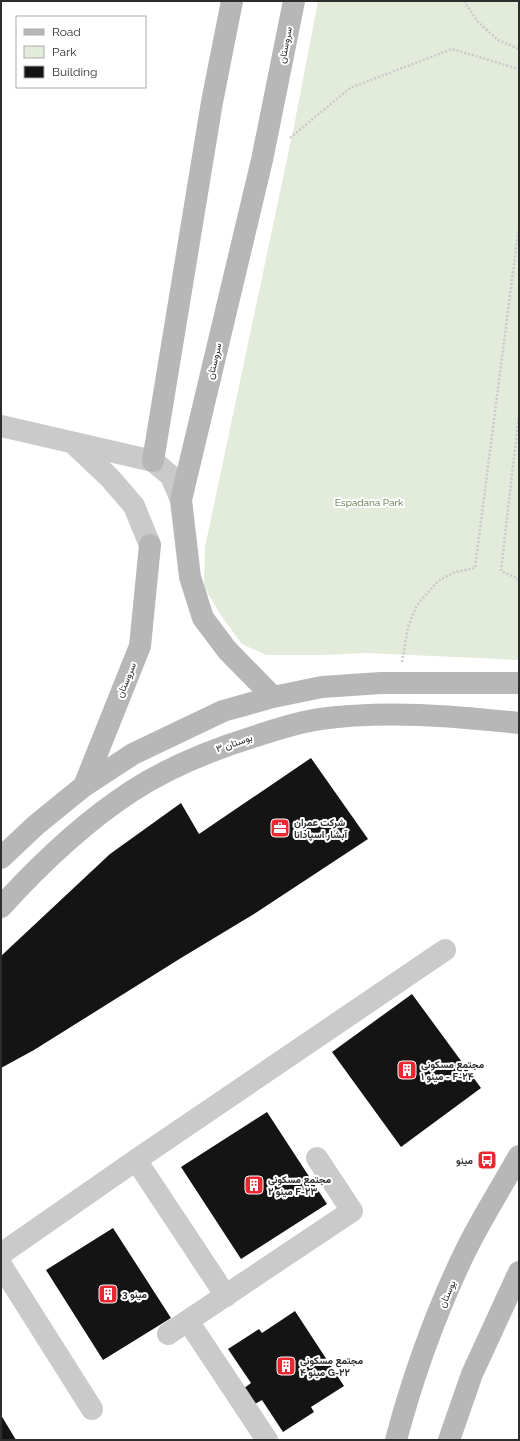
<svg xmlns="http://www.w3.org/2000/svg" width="520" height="1441" viewBox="0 0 520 1441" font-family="Raleway,Vazirmatn,sans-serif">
	<rect width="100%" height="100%" fill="#fff"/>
	<path fill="#e3ebda" d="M318,1H519V660L367,653L323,655H266L242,644L222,617L204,587L205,547L294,126Z"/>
	<path fill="#141414" d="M311,758L368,839L254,914L181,958L34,1050L1,1068V956L110,854L181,803L199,834Z
		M412,994L481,1088L401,1147L332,1052Z
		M267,1112L327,1204L241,1259L181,1167Z
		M113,1228L171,1318L103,1360L46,1270Z
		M295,1311L344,1386L311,1407L314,1412L283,1432L262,1400L253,1405L243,1389L251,1383L228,1349L259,1329L262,1333Z
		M1,1415L16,1440H1Z"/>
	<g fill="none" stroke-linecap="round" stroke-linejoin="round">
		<path stroke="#cacaca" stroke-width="2.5" stroke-dasharray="2 2" stroke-linecap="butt" d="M464,1L478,22L498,40L519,49
			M290,138L350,88L452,49L519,69
			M519,414L501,571L517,578L519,581
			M402,662L408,627L417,605L438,581L455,572L475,568L519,225"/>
		<path stroke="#cacaca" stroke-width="22" d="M1,426L153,461L171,476L181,500
			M73,443L110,478L134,506L150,545
			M136,1160L226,1296
			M1,1254L136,1160L445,950
			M1,1265L92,1409
			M188,1321L267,1440
			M168,1334L352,1211L317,1158"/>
		<path stroke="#b7b7b7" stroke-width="22" d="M153,461L212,102L232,1
			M273,697L227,650L203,618L190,577L181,500L262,160L294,1
			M84,786L140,646L150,545
			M1,858L36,825L84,786L133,754L223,711L273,697L322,687L381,683H519
			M1,907C40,864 83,823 132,791C169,767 211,750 253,737C274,730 298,722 320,719C386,710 453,716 519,723
			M396,1440C413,1376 436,1312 465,1252C481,1219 501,1188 519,1156
			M449,1440L472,1374L519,1272"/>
	</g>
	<defs>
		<symbol id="office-square" viewBox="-11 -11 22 22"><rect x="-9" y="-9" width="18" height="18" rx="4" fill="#eb2831" stroke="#fff"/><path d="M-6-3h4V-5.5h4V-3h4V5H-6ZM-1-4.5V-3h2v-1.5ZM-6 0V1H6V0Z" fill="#fff"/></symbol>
		<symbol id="building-square" viewBox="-11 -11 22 22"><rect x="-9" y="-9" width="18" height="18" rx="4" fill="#eb2831" stroke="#fff"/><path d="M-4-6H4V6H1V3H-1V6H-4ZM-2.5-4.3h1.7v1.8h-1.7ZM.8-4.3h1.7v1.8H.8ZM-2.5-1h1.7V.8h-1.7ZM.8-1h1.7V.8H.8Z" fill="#fff"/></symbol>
		<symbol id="bus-square" viewBox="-11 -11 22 22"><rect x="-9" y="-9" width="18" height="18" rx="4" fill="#eb2831" stroke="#fff"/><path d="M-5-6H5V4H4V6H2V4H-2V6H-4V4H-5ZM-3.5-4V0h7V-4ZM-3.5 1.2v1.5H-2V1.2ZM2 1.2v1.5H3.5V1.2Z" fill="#fff"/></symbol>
	</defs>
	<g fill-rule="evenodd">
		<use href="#office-square" x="269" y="817" width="22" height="22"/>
		<use href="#building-square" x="396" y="1059" width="22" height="22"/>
		<use href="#bus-square" x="476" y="1149" width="22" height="22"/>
		<use href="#building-square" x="243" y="1174" width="22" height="22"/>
		<use href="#building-square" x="97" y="1283" width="22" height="22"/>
		<use href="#building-square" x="275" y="1355" width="22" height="22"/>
	</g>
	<g text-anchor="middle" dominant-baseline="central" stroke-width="4" stroke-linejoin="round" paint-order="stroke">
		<g font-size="10" fill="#2d2d2d" stroke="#fff">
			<text transform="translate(285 45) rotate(-79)">سروستان</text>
			<text transform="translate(214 361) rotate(-77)">سروستان</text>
			<text transform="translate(126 680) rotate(-68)">سروستان</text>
			<text transform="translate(234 743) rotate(-19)">بوستان ۳</text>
			<text transform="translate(447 1294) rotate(-66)">بوستان</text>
		</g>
		<g font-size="10" fill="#4f6a39" stroke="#fff">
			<text x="369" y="502">Espadana Park</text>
		</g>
		<g font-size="10" font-weight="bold" fill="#2d2d2d" stroke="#fff" text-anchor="start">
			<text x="294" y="822">شرکت عمران<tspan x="294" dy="12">آبشار اسپادانا</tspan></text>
			<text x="421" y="1064">مجتمع مسکونی<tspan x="421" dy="12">مینو ۱ - F-۲۴</tspan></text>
			<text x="473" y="1160" text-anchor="end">مینو</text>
			<text x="268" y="1179">مجتمع مسکونی<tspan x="268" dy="12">مینو ۲ F-۲۳</tspan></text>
			<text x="122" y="1294">مینو 3</text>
			<text x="300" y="1360">مجتمع مسکونی<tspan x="300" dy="12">مینو ۴ G-۲۲</tspan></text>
		</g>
	</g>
	<rect width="520" height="1441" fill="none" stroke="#2d2d2d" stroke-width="4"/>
	<rect x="16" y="16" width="130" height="72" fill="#ffffff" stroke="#ababab"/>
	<rect x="24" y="29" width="20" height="6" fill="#b7b7b7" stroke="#ababab"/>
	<text x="52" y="36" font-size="12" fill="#2d2d2d">Road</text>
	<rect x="24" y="46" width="20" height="12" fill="#e3ebda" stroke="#ababab"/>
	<text x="52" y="56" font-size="12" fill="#2d2d2d">Park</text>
	<rect x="24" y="66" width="20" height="12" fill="#141414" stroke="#ababab"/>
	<text x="52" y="76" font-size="12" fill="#2d2d2d">Building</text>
</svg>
